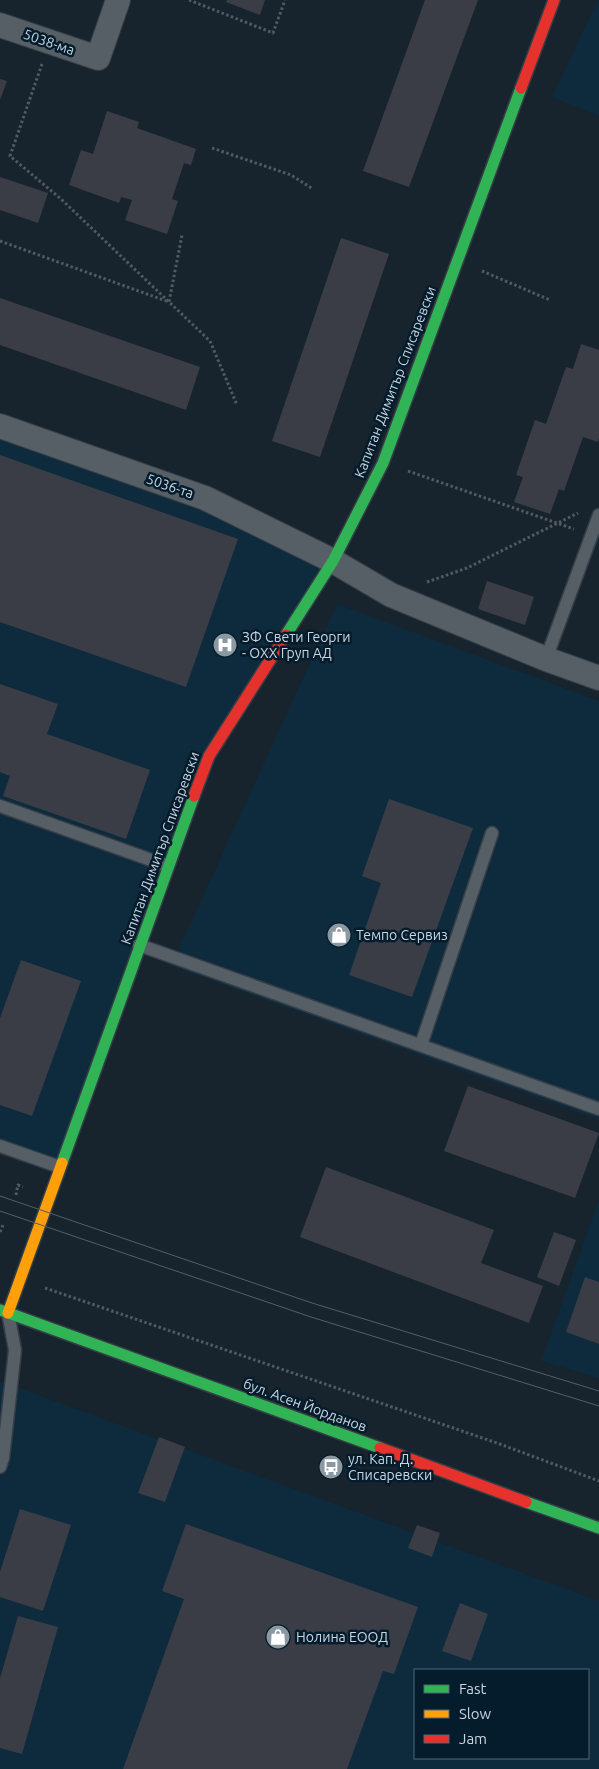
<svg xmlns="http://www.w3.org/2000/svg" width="599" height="1769" viewBox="0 0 599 1769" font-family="Ubuntu,sans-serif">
	<rect width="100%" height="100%" fill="#18242d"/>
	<path fill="#0e2a3d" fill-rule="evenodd" d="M598,0H599V116L552,97Z
		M0,426L333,561L209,756L60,1167L0,1146Z
		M337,604L599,701V1120L171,966Z
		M599,1200V1378L541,1361Z
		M0,1381L599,1601V1769H0ZM415,1670H588V1758H415Z"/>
	<path fill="#3b3d46" d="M227,0H265L260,15L226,2Z
		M425,0H478L409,187L363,171Z
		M0,79L7,81L0,100Z
		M107,111L139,122L137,128L196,149L191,165L184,163L172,199L178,201L167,234L125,220L132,200L121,197L119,203L69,185L81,150L93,154Z
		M0,177L48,193L38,223L0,210Z
		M341,238L389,254L320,457L272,441Z
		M0,298L200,367L186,410L0,345Z
		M581,344L599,350V438L598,442L583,437L564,491L559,489L550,514L514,502L523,477L516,475L535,420L546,424L566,367L573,369Z
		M0,455L238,539L186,687L0,622Z
		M487,581L534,597L525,625L478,609Z
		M0,684L58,704L47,734L150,770L126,839L3,796L10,776L0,772Z
		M389,799L473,828L412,997L349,975L381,883L362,876Z
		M21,960L81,981L32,1116L0,1105V1018Z
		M468,1086L599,1133L575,1198L444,1151Z
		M326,1167L494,1230L481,1263L543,1286L529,1323L300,1237Z
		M554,1232L576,1240L559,1286L537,1277Z
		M585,1277L599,1282V1344L566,1332Z
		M159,1437L185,1447L165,1502L138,1493Z
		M20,1509L71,1525L43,1611L0,1597V1572Z
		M186,1524L418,1607L394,1674L383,1671L347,1769H123L184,1599L162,1591Z
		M417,1525L440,1533L432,1557L408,1548Z
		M460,1603L488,1614L471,1661L442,1651Z
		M18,1616L58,1627L22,1754L0,1748V1678Z"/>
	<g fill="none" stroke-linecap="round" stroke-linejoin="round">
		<defs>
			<path id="lane" d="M546,659L599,515
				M0,806L168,866
				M139,945L599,1109
				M421,1045L492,833
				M0,1146L60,1167
				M0,1467L3,1458L15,1350L8,1313"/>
			<path id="street" d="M0,25L98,58L118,0
				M0,426L205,498L333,561L391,595L546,659L599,678"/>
			<path id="fast" d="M286,635L333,561L383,463L521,88
				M62,1163L194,796
				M0,1310L380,1448
				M526,1502L599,1528"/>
			<path id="slow" d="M8,1313L62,1163"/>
			<path id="jam" d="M521,88L554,0
				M194,796L209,756L286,635
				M380,1448L526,1502"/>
		</defs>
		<use href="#lane" stroke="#353e46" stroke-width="15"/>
		<use href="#street" stroke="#353e46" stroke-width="26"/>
		<use href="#fast" stroke="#353e46" stroke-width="14"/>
		<use href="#slow" stroke="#353e46" stroke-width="14"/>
		<use href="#jam" stroke="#353e46" stroke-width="14"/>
		<path stroke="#515a61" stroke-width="3" stroke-dasharray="2.5 2.5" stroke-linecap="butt" d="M189,0L273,33L285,0
			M42,64L10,156L61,199L210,341L237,405
			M212,148L291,175L313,189
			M0,241L169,302L182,235
			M482,271L550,300
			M408,471L574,529
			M427,582L467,568L578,513
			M16,1195L18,1185L23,1187
			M0,1232L3,1225
			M45,1288L497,1443L599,1481"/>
		<use href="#lane" stroke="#565f66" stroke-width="12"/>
		<use href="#street" stroke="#565f66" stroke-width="24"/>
		<use href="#fast" stroke="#30b455" stroke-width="11"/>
		<use href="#slow" stroke="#ff9f0a" stroke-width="11"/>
		<use href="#jam" stroke="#e5322d" stroke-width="11"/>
		<path stroke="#545e64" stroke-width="1" d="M0,1196L312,1303L599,1391
			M0,1211L311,1317L599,1406"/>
	</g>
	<defs>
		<symbol id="hospital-disc" viewBox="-11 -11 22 22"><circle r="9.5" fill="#8a98a2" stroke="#051c2c"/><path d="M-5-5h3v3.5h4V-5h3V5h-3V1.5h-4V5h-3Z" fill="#fff"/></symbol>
		<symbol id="shop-disc" viewBox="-11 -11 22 22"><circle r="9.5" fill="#8a98a2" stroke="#051c2c"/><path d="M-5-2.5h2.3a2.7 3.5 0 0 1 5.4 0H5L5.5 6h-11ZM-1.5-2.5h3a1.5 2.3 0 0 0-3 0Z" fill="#fff"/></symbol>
		<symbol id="bus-disc" viewBox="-11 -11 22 22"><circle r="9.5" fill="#8a98a2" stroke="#051c2c"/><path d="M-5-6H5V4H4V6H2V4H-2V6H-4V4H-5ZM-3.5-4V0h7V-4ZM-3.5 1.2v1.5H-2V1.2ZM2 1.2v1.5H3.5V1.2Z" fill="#fff"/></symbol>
	</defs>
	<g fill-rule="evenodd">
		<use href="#hospital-disc" x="211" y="631" width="28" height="28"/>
		<use href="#shop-disc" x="325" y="921" width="28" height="28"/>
		<use href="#bus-disc" x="317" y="1453" width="28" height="28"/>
		<use href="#shop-disc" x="264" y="1623" width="28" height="28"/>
	</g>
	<g text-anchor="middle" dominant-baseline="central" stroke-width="5" stroke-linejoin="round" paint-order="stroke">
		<g font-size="14" fill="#c8d6e1" stroke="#051c2c">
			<text transform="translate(49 42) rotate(19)">5038-ма</text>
			<text transform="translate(395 382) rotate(-69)">Капитан Димитър Списаревски</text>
			<text transform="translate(170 486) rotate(19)">5036-та</text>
			<text transform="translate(160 848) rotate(-70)">Капитан Димитър Списаревски</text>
			<text transform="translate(305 1405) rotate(20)">бул. Асен Йорданов</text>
		</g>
		<g font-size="14" fill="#c8d6e1" stroke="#051c2c" text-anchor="start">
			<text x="242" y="637">ЗФ Свети Георги<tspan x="242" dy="16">- ОХХ Груп АД</tspan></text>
			<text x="356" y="935">Темпо Сервиз</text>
			<text x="348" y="1459">ул. Кап. Д.<tspan x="348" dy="16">Списаревски</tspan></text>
			<text x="296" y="1637">Нолина ЕООД</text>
		</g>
	</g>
	<rect x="414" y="1669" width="175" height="90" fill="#051c2c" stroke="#536674"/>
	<rect x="424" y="1685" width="25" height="8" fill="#30b455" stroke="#536674"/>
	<text x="459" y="1694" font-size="15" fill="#c8d6e1">Fast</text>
	<rect x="424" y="1710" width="25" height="8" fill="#ff9f0a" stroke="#536674"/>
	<text x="459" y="1719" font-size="15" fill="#c8d6e1">Slow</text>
	<rect x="424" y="1735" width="25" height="8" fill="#e5322d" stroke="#536674"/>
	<text x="459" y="1744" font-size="15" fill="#c8d6e1">Jam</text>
</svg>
